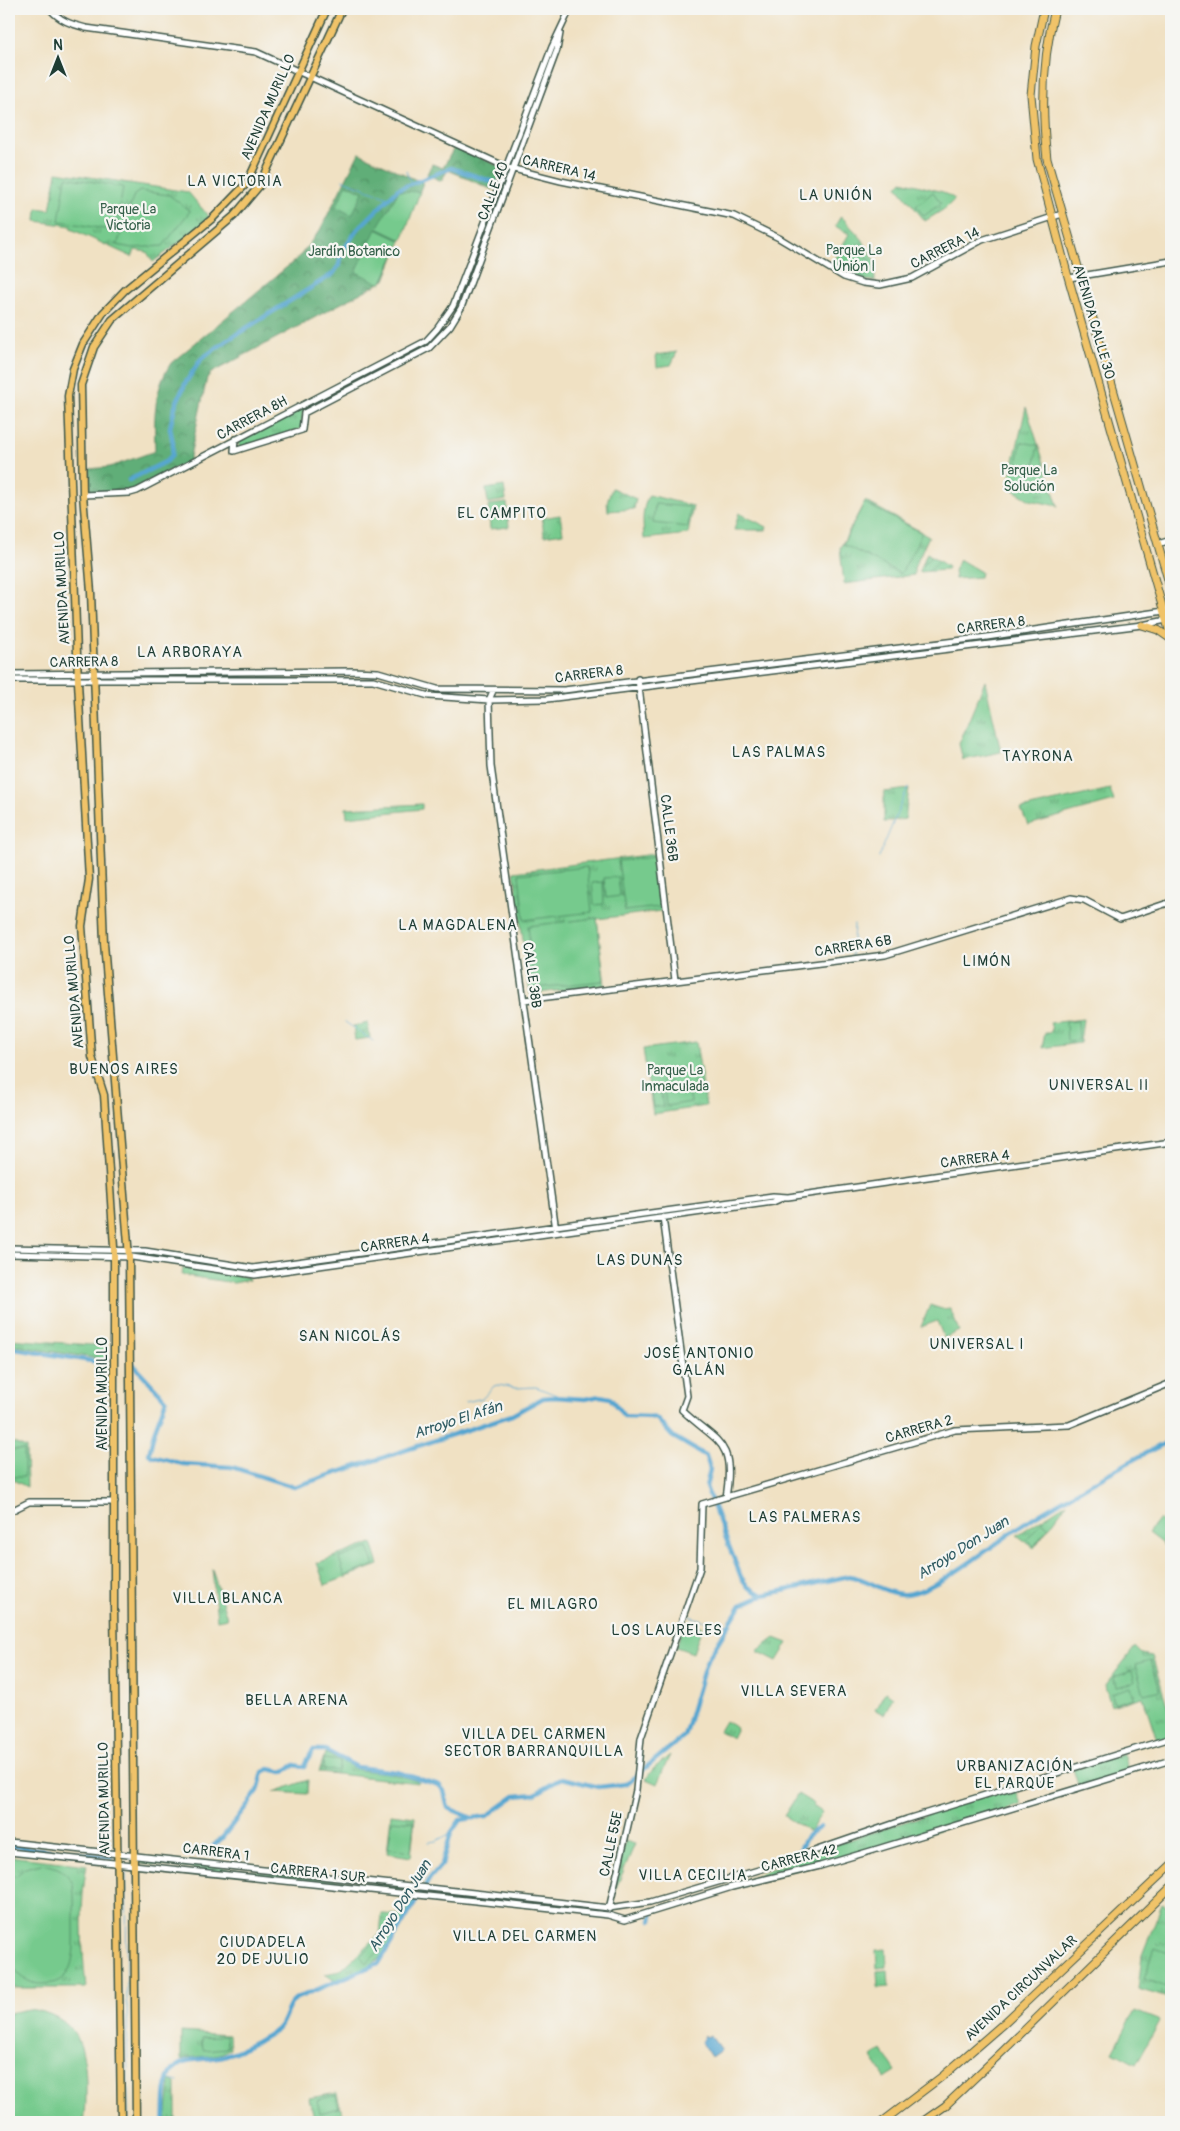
<svg xmlns="http://www.w3.org/2000/svg" width="1180" height="2131" viewBox="0 0 1180 2131" font-family="Pangolin,sans-serif">
	<defs>
		<pattern id="grass-tufts" width="24" height="20" patternUnits="userSpaceOnUse" patternTransform="scale(1.25)"><rect width="24" height="20" fill="#76ca8d"/><path d="M3 7l-1-3M5 7V3M7 7l1-3M15 17l-1-3M17 17v-4M19 17l1-3" fill="none" stroke="#60a574"/></pattern>
		<pattern id="forest-crowns" width="20" height="18" patternUnits="userSpaceOnUse" patternTransform="scale(1.25)"><rect width="20" height="18" fill="#60ae78"/><path d="M2 6a3 3 0 1 1 6 0M12 15a3 3 0 1 1 6 0" fill="none" stroke="#4f8f63"/></pattern>
		<pattern id="garden-furrows" width="10" height="10" patternUnits="userSpaceOnUse" patternTransform="scale(1.25)"><rect width="10" height="10" fill="#76ca8d"/><path d="M-1 1l2-2M0 10L10 0M9 11l2-2" fill="none" stroke="#60a574"/></pattern>
	</defs>
	<rect width="100%" height="100%" fill="#f6f6f2"/>
	<filter id="ink" filterUnits="userSpaceOnUse"><feTurbulence type="fractalNoise" baseFrequency=".02" numOctaves="2"/><feDisplacementMap in="SourceGraphic" scale="10" xChannelSelector="R" yChannelSelector="G"/><feConvolveMatrix kernelMatrix="1 2 1 2 8 2 1 2 1" color-interpolation-filters="sRGB"/></filter>
	<filter id="wash" filterUnits="userSpaceOnUse"><feTurbulence type="fractalNoise" baseFrequency=".0096" numOctaves="4" result="noise"/><feDisplacementMap in="SourceGraphic" scale="20" xChannelSelector="R" yChannelSelector="G"/><feGaussianBlur stdDeviation="1.12" result="paint"/><feColorMatrix in="noise" values="0 0 0 0 0 0 0 0 0 0 0 0 0 0 0 0 0 1.4 0 .05"/><feComposite in="paint" operator="in"/></filter>
	<g filter="url(#wash)">
		<rect width="100%" height="100%" fill="#f0e1c3"/>
		<path fill="url(#grass-tufts)" stroke="#4a8460" d="M57,172L188,192L211,219L153,262L147,252L135,250L132,257L71,229V226L36,221L37,208L50,210Z
			M902,181L943,192L955,199L946,208L925,221L897,186Z
			M841,216L862,239L874,260L875,281L863,280L831,266L849,234L835,226Z
			M677,352L671,365L657,367L656,355Z
			M345,384L347,387L303,411L301,429L239,448V441Z
			M1026,407L1058,506L1030,500L1008,487Z
			M504,486L506,500L488,503L486,489Z
			M612,488L636,499L634,509L608,511L607,502Z
			M649,495L693,506L688,534L644,539C643,524 641,509 649,495Z
			M865,501L929,536L914,568V575L844,584L840,548Z
			M739,513L767,527L766,530H734Z
			M560,515L563,533L544,536L542,518Z
			M959,559L981,572L980,577L955,579L954,571Z
			M985,681L1001,752L963,760L959,744Z
			M909,789L905,819L884,822V792Z
			M1110,789L1114,801L1028,825L1021,809Z
			M422,804V809L347,817L346,808Z
			M654,854L662,911L597,919L605,985L530,994L514,872Z
			M1083,1019L1080,1043L1042,1048L1045,1033H1050L1052,1029L1050,1023Z
			M368,1023L370,1038L355,1040L353,1026Z
			M696,1042L706,1106L653,1114L643,1049Z
			M183,1267L248,1277L249,1280L234,1283L182,1275Z
			M930,1305L942,1309L950,1308L959,1331L944,1338L937,1321L921,1327Z
			M9,1339L107,1346L108,1360L9,1345Z
			M9,1441L26,1448L27,1487L9,1478Z
			M1067,1503L1034,1548L1017,1535Z
			M372,1543L379,1565L325,1585L317,1563Z
			M212,1569L227,1618L217,1620Z
			M775,1638L788,1643L777,1661L757,1651Z
			M1135,1647L1142,1654L1152,1656L1171,1718V1736L1157,1740L1143,1697L1111,1706L1105,1686Z
			M725,1721L737,1728L732,1738L719,1731Z
			M325,1753L359,1770L389,1773L418,1781V1783L319,1772Z
			M1123,1754L1129,1773L1079,1788L1073,1769Z
			M670,1755L657,1784L646,1779L653,1769Z
			M308,1780L307,1794L274,1792Z
			M1015,1786L1021,1805C931,1832 842,1863 749,1878L815,1851Z
			M798,1794L814,1804L813,1806L822,1812L810,1832L784,1816Z
			M391,1814L415,1817L411,1857L387,1853Z
			M625,1841L635,1844L613,1895Z
			M9,1856L87,1865C79,1905 82,1948 86,1988H9Z
			M136,1858L419,1889L417,1893L136,1863Z
			M407,1897L415,1898C403,1921 391,1954 367,1967C357,1973 345,1976 335,1981L325,1974L340,1971L380,1934L382,1914L406,1915Z
			M1162,1904L1171,1908V1999L1138,1989L1142,1955Z
			M181,2032L229,2035L230,2048C218,2060 196,2054 181,2060Z
			M170,2080L176,2083V2122H166Z
			M337,2093L344,2122H315L309,2098Z"/>
		<path fill="url(#forest-crowns)" stroke="#407656" d="M455,146L503,168L493,190L448,170L441,181L427,174L432,164L443,168Z
			M359,153L423,183L385,280L211,373L207,378L189,461L131,490L90,493L89,469L110,467L155,451C154,419 153,391 171,363L299,257L320,230Z"/>
		<path fill="url(#garden-furrows)" stroke="#4a8460" d="M927,553L948,567L947,570L919,572Z"/>
		<path fill="#76ca8d" stroke="#4a8460" d="M66,177L123,187L116,231L59,221Z
			M347,184L363,192L352,215L336,207Z
			M140,191L169,195L190,211L163,246L132,248L117,245L134,195Z
			M399,191L420,192L402,240L377,228Z
			M933,192L941,203L924,216L916,206Z
			M376,229L401,241L381,284L356,272Z
			M845,248L871,260L864,277L837,265Z
			M1021,442L1038,445L1033,473L1016,470Z
			M507,503L509,527L490,529L488,505Z
			M864,503L922,533L901,574L843,544Z
			M655,504L690,507L688,527L653,523Z
			M653,857L660,907L625,911L618,861Z
			M587,867L592,912L524,920L519,874Z
			M618,877L620,896L606,898L604,878Z
			M603,882L604,904L594,905L592,883Z
			M597,918L604,981L535,988L528,926Z
			M1078,1021L1079,1040L1067,1041L1066,1022Z
			M688,1086L691,1102L666,1106L664,1089Z
			M660,1089L663,1106L653,1107L651,1091Z
			M9,1450H24V1477H9Z
			M1159,1519L1171,1529V1538L1165,1546L1148,1533Z
			M1042,1521L1049,1527L1034,1546L1027,1540Z
			M368,1548L375,1565L345,1576L339,1558Z
			M685,1621L702,1627L693,1653L676,1647Z
			M1151,1661L1160,1690L1144,1694L1135,1665Z
			M1132,1671L1135,1682L1116,1687L1114,1677Z
			M1131,1687L1134,1698L1114,1704L1112,1693Z
			M885,1692L893,1697L884,1714L875,1710Z
			M324,1759L340,1761L338,1771L323,1769Z
			M392,1820L414,1822L411,1851L388,1848Z
			M41,1864C55,1865 67,1871 73,1884C75,1897 74,1910 74,1923C74,1946 78,1983 45,1984C32,1985 22,1979 15,1969H10L9,1876H16L25,1868Z
			M374,1943L380,1950L367,1963L360,1956Z
			M1155,1948L1171,1954V1971L1166,1987L1144,1979Z
			M886,1949L887,1967L877,1968L876,1950Z
			M888,1970L889,1987L878,1988L877,1971Z
			M29,2009C76,2016 86,2044 86,2087C86,2099 86,2111 84,2122H9V2013Z
			M1135,2011L1160,2021L1136,2064L1113,2052Z
			M226,2036L227,2048L203,2050L202,2038Z
			M882,2050L896,2071L885,2078L872,2057Z
			M336,2095L339,2108L320,2113L317,2100Z"/>
		<path fill="#56a6d0" stroke="#3a7282" d="M705,2035L707,2037L710,2035L721,2050L711,2057L701,2042Z"/>
		<g fill="none" stroke-linecap="round" stroke-linejoin="round">
			<path stroke="#56a6d0" stroke-width="1" d="M406,171L411,183
				M343,180L388,197
				M1045,633L1066,631
				M879,857L908,787
				M852,958L854,925
				M345,1022L373,1041
				M466,1402L483,1398L494,1386L498,1385L515,1388L536,1387L564,1398
				M686,1615L712,1623L729,1624
				M429,1842L436,1841L451,1833
				M126,1873L128,2122
				M168,2079L179,2082"/>
			<path stroke="#56a6d0" stroke-width="4.5" d="M129,480L167,461L172,455L173,443L170,428L175,406L186,382L201,359L229,339L333,274L339,265L342,252L357,230L398,189L451,168L496,183
				M9,1348L104,1363
				M133,1364L166,1400L154,1432L149,1454L152,1456L183,1464L232,1467L294,1487L512,1415L543,1398L554,1397L585,1399L600,1396L610,1398L624,1416L651,1417L657,1419L672,1436L706,1456L710,1469L706,1487L741,1577L748,1587L762,1595
				M9,1846L112,1857
				M211,1848L223,1837L258,1791L263,1772L269,1769L283,1772L295,1765L304,1767L313,1750H325L357,1767L396,1772L439,1785L444,1791L448,1808L470,1817
				M797,1855L807,1836L820,1827
				M651,1920L653,1912
				M164,2122C166,2109 163,2093 168,2080C178,2053 201,2062 223,2056C239,2051 258,2042 272,2033C286,2026 284,2009 295,1999L379,1963L430,1878L442,1864L451,1833L460,1820L487,1816L515,1796L535,1794L562,1778L598,1787L626,1784L684,1736L706,1662L741,1605L764,1595L849,1576C869,1578 887,1596 906,1594C940,1591 1007,1533 1039,1514C1082,1488 1126,1463 1171,1440"/>
		</g>
	</g>
	<g filter="url(#ink)">
		<g fill="none" stroke-linecap="round" stroke-linejoin="round">
			<defs>
				<path id="minor" d="M50,9C60,21 71,24 86,28L256,52L506,167L561,181L734,216L779,238L844,277L863,283L880,285L912,278L982,240L1062,214
					M1069,278L1171,261
					M235,439L234,451L302,430L304,413L429,348L450,326L461,308L557,50L560,33
					M83,495L130,493L137,491L426,341L437,329L453,306L552,47L570,9
					M1158,544L1171,540
					M9,674L352,671L378,672L437,689L564,690L987,637L1171,610
					M638,679L675,980
					M9,680H373L429,696L489,700L547,699L1142,625L1171,619
					M493,691L489,700L491,766L556,1230
					M524,1000L885,955L1071,898L1084,900L1120,919L1171,902
					M663,1217L687,1396L682,1410C716,1443 736,1439 726,1497
					M9,1248L145,1251L253,1268L773,1196L788,1197L1171,1142
					M9,1254L132,1257L255,1275L773,1202L782,1198
					M9,1512L29,1502H115
					M1171,1741V1750
					M9,1842L539,1900L609,1908L650,1902L762,1869L907,1819L1171,1738
					M9,1852L608,1915L625,1920L732,1887L820,1866L874,1850L1171,1760
					M609,1909L636,1790L641,1738L700,1568L702,1504L955,1430L1069,1425L1171,1383"/>
				<path id="major" d="M121,2122L114,1607V1247L104,1095L92,1057L82,926L89,879L78,682L68,396L73,369L83,344L103,313L125,290L213,218L247,183L327,9
					M136,2122L129,1257L104,943L91,592L83,495L81,385L94,347L112,320L234,216L260,185L342,9"/>
				<path id="highway" d="M1044,9L1036,46L1031,95L1037,159L1067,273L1171,637
					M1055,9C1042,59 1041,107 1047,159L1171,590
					M1142,625L1158,630L1171,639
					M882,2122L944,2075L1004,2023L1171,1865
					M922,2122L945,2106L1003,2051L1171,1887"/>
			</defs>
			<use href="#minor" stroke="#3e5649" stroke-width="8"/>
			<use href="#major" stroke="#3e5649" stroke-width="9"/>
			<use href="#highway" stroke="#3e5649" stroke-width="9"/>
			<use href="#minor" stroke="#fff" stroke-width="5"/>
			<use href="#major" stroke="#f0c369" stroke-width="6"/>
			<use href="#highway" stroke="#f0c369" stroke-width="7"/>
		</g>
	</g>
	<g text-anchor="middle" dominant-baseline="central" stroke-width="4.5" stroke-linejoin="round" paint-order="stroke">
		<g font-size="14" fill="#1f3d34" stroke="#f6f6f2">
			<text transform="translate(268 107) rotate(-66)">AVENIDA MURILLO</text>
			<text transform="translate(559 168) rotate(13)">CARRERA 14</text>
			<text transform="translate(493 191) rotate(-69)">CALLE 40</text>
			<text transform="translate(945 248) rotate(-27)">CARRERA 14</text>
			<text transform="translate(1094 322) rotate(74)">AVENIDA CALLE 30</text>
			<text transform="translate(252 418) rotate(-28)">CARRERA 8H</text>
			<text transform="translate(62 588) rotate(-93)">AVENIDA MURILLO</text>
			<text transform="translate(991 625) rotate(-7)">CARRERA 8</text>
			<text transform="translate(84 662) rotate(-1)">CARRERA 8</text>
			<text transform="translate(589 674) rotate(-7)">CARRERA 8</text>
			<text transform="translate(669 828) rotate(83)">CALLE 36B</text>
			<text transform="translate(853 946) rotate(-9)">CARRERA 6B</text>
			<text transform="translate(532 975) rotate(82)">CALLE 38B</text>
			<text transform="translate(74 992) rotate(-95)">AVENIDA MURILLO</text>
			<text transform="translate(975 1159) rotate(-7)">CARRERA 4</text>
			<text transform="translate(395 1243) rotate(-8)">CARRERA 4</text>
			<text transform="translate(102 1394) rotate(-90)">AVENIDA MURILLO</text>
			<text transform="translate(919 1429) rotate(-16)">CARRERA 2</text>
			<text transform="translate(104 1799) rotate(-91)">AVENIDA MURILLO</text>
			<text transform="translate(611 1844) rotate(-78)">CALLE 55E</text>
			<text transform="translate(216 1852) rotate(7)">CARRERA 1</text>
			<text transform="translate(799 1858) rotate(-14)">CARRERA 42</text>
			<text transform="translate(318 1873) rotate(6)">CARRERA 1 SUR</text>
			<text transform="translate(1021 1988) rotate(-43)">AVENIDA CIRCUNVALAR</text>
		</g>
		<g font-size="14" fill="#35604a" stroke="#f6f6f2">
			<text x="128" y="209">Parque La<tspan x="128" dy="16">Victoria</tspan></text>
			<text x="854" y="250">Parque La<tspan x="854" dy="16">Unión I</tspan></text>
			<text x="354" y="251">Jardín Botanico</text>
			<text x="1029" y="470">Parque La<tspan x="1029" dy="16">Solución</tspan></text>
			<text x="675" y="1070">Parque La<tspan x="675" dy="16">Inmaculada</tspan></text>
		</g>
		<g font-size="15" letter-spacing="1" fill="#1f3d34" stroke="#f6f6f2">
			<text x="235" y="181">LA VICTORIA</text>
			<text x="836" y="195">LA UNIÓN</text>
			<text x="502" y="513">EL CAMPITO</text>
			<text x="190" y="652">LA ARBORAYA</text>
			<text x="779" y="752">LAS PALMAS</text>
			<text x="1038" y="756">TAYRONA</text>
			<text x="458" y="925">LA MAGDALENA</text>
			<text x="987" y="961">LIMÓN</text>
			<text x="124" y="1069">BUENOS AIRES</text>
			<text x="1099" y="1085">UNIVERSAL II</text>
			<text x="640" y="1260">LAS DUNAS</text>
			<text x="350" y="1336">SAN NICOLÁS</text>
			<text x="977" y="1344">UNIVERSAL I</text>
			<text x="699" y="1353">JOSÉ ANTONIO<tspan x="699" dy="17">GALÁN</tspan></text>
			<text x="805" y="1517">LAS PALMERAS</text>
			<text x="228" y="1598">VILLA BLANCA</text>
			<text x="553" y="1604">EL MILAGRO</text>
			<text x="667" y="1630">LOS LAURELES</text>
			<text x="794" y="1691">VILLA SEVERA</text>
			<text x="297" y="1700">BELLA ARENA</text>
			<text x="534" y="1734">VILLA DEL CARMEN<tspan x="534" dy="17">SECTOR BARRANQUILLA</tspan></text>
			<text x="1015" y="1766">URBANIZACIÓN<tspan x="1015" dy="17">EL PARQUE</tspan></text>
			<text x="693" y="1875">VILLA CECILIA</text>
			<text x="525" y="1936">VILLA DEL CARMEN</text>
			<text x="263" y="1942">CIUDADELA<tspan x="263" dy="17">20 DE JULIO</tspan></text>
		</g>
		<g font-size="15" font-style="italic" fill="#305c63" stroke="#f6f6f2">
			<text transform="translate(458 1420) rotate(-18)">Arroyo El Afán</text>
			<text transform="translate(963 1548) rotate(-32)">Arroyo Don Juan</text>
			<text transform="translate(400 1906) rotate(-58)">Arroyo Don Juan</text>
		</g>
	</g>
	<rect width="1180" height="2131" fill="none" stroke="#f6f6f2" stroke-width="30"/>
	<g transform="translate(58 58)" stroke="#f6f6f2" stroke-width="4" paint-order="stroke">
	<path d="M0-4L9 19L0 12L-9 19Z" fill="#1f3d34"/>
	<text y="-8" font-size="14" font-weight="bold" text-anchor="middle" fill="#1f3d34">N</text>
	</g>
</svg>
